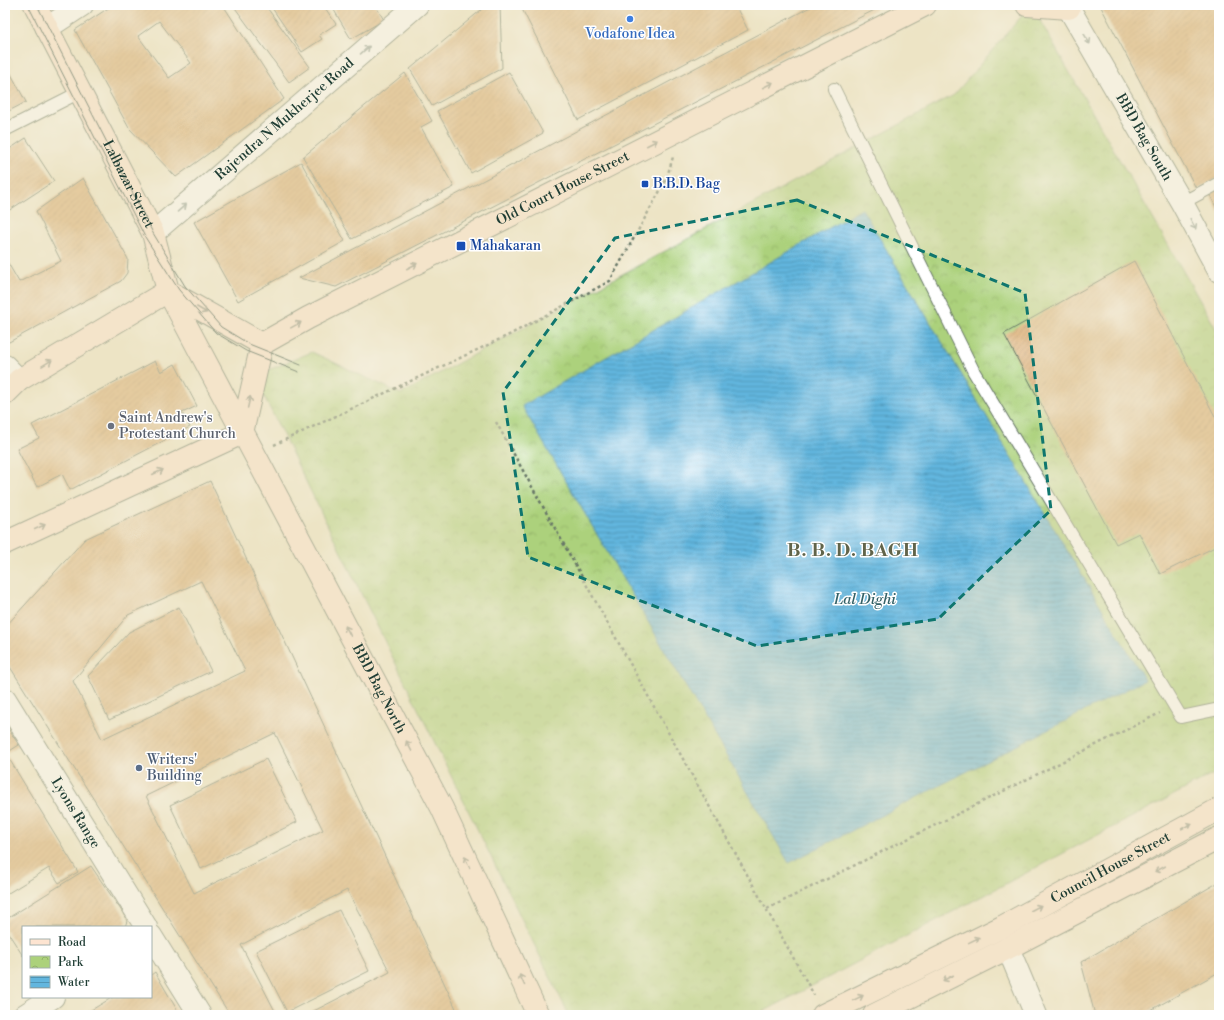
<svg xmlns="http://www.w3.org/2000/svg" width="1224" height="1020" viewBox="0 0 1224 1020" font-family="'Libre Bodoni',serif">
	<defs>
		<pattern id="park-crowns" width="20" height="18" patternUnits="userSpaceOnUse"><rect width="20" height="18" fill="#acd17b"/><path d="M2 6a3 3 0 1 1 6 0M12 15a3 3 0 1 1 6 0" fill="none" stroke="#94b46b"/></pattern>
		<pattern id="water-rules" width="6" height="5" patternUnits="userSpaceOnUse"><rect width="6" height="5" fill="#62b6de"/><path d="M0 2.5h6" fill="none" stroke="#5095b5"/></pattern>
		<pattern id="building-hatch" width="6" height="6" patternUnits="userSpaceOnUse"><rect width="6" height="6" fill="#dbad72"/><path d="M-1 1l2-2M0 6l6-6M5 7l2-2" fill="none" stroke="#b18e5e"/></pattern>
	</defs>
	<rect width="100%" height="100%" fill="#fff"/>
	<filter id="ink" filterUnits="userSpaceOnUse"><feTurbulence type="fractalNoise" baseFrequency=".025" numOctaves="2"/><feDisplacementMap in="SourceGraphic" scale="8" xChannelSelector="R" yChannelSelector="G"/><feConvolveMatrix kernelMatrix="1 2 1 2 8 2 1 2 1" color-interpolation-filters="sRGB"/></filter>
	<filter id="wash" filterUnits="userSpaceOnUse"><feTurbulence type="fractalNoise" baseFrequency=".012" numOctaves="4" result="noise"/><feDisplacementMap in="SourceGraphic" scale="16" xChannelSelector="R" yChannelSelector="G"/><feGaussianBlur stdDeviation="0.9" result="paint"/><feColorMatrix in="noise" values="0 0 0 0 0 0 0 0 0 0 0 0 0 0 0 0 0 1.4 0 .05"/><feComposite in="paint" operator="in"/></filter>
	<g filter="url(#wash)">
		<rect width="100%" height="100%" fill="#ede4c5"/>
		<path fill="url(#park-crowns)" stroke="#668758" d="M1031,5L1219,334V771L757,1015H569L254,376L312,352L401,394L954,95Z"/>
		<path fill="url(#water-rules)" stroke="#407a89" d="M862,209L1145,680L789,863L522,406Z"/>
		<g id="blocks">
			<path fill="url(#building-hatch)" fill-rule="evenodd" d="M113,5H223L284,99L176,177L129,128L75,30ZM159,21L191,63L169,78L138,36Z
				M233,5H265L310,67L289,82Z
				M270,5H301L305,10L313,5H323L336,24L319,35L322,39L302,52Z
				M331,5H375L384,20L351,39Z
				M487,5H500L502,68L432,106L410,69Z
				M520,5H735L748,30L578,120Z
				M814,5H884L336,287L299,278Z
				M1100,5H1219V178L1197,190Z
				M5,63L26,102L5,113Z
				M509,72L543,133L471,173L437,111Z
				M405,73L432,121L421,127L454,187L352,239L303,157Z
				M26,138L54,181L5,213V152Z
				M301,162L345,241L238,301L194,222Z
				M83,178L128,259L127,273L121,281L9,342L5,341V258L19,282L61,261L36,211Z
				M1219,188V213L1209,193Z
				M1134,261L1219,424V545L1160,574L1139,533L1116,544L1004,334Z
				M155,361L161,372L175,364L197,406L182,413L190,427L70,490L62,474L37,487L17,449L39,438L32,425Z
				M210,481L459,1015H306L390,972L347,890L241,945L277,1015H230L5,659V627L85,539ZM201,581L245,671L102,739L73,681L128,615ZM275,733L323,830L194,893L146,796Z
				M179,607L211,671L109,720L88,676L129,632Z
				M5,724L19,745L5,754Z
				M8,757L78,872L59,883L49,868L5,895V759Z
				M266,759L297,822L201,869L170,805Z
				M91,866L121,910L127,921L125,927H23V956L5,928V920Z
				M1219,882V972L1142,1015H1095L1081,962Z
				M339,910L369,971L287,1012L256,951Z
				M155,972L180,1015H83L113,997H151V975Z"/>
		</g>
	</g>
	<g filter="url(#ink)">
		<use href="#blocks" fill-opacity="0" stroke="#677767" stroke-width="1"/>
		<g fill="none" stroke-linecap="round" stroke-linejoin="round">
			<defs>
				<path id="service" d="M834,89L974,372L1181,717L1219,709
					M5,130L80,92
					M1182,203L1219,183"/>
				<g id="minor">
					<path d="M47,28L82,5"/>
					<path d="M5,366L19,380"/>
					<path id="s1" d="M5,699L146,927"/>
					<path d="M151,936L200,1015"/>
					<path d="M1008,948L1036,1015"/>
					<path d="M25,1015L53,997"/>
				</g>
				<g id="tertiary">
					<path id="s2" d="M1067,5L1182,203L1219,271"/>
					<path id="s3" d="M153,233L417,5"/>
				</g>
				<g id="secondary">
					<path id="s4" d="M35,5L153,233L168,291L442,808L538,1015"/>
					<path d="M1027,5L1069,8"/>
					<path d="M168,291L262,344"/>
					<path d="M5,394L19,380L168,291"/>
					<path id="s5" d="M5,543L242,433L262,344L308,318L925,5"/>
					<path id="s6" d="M823,1015L1002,927L1219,809"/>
					<path d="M874,1015L1008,948L1219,838"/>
				</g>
			</defs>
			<use href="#service" stroke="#677767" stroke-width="14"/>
			<use href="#minor" stroke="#677767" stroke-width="24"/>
			<use href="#tertiary" stroke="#677767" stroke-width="24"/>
			<use href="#secondary" stroke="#677767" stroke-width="24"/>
			<path stroke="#677767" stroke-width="2.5" stroke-dasharray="3 3" stroke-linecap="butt" d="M496,422L814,995
				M274,445L509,335L610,281L666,180L673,157
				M767,909L1160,713"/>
			<use href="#service" stroke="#fff" stroke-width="12"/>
			<use href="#minor" stroke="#fff" stroke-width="22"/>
			<use href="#tertiary" stroke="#fff" stroke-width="22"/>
			<use href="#secondary" stroke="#fde4d1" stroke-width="22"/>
			<g stroke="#1f3d34" stroke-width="1">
				<path d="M28,5L145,237L179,290L216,333L246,351L299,372"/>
				<path id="s7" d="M37,5L153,233L185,286L221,327L249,344L301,365"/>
			</g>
		</g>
		<defs><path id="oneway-shaft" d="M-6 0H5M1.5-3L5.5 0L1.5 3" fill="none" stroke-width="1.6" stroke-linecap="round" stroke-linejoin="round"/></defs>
		<g stroke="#8f9e9a">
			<use href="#oneway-shaft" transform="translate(1087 39) rotate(60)"/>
			<use href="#oneway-shaft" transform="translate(365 50) rotate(-41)"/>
			<use href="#oneway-shaft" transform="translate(182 208) rotate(-41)"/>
			<use href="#oneway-shaft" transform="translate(1193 224) rotate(62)"/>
		</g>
		<g stroke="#8e9082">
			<use href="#oneway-shaft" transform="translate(768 85) rotate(-27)"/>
			<use href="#oneway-shaft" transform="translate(652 143) rotate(-27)"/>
			<use href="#oneway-shaft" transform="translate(412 266) rotate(-27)"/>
			<use href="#oneway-shaft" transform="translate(202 310) rotate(30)"/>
			<use href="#oneway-shaft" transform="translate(296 325) rotate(-29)"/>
			<use href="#oneway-shaft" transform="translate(47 363) rotate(-31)"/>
			<use href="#oneway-shaft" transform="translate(249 402) rotate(-77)"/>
			<use href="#oneway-shaft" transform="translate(158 472) rotate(-25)"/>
			<use href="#oneway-shaft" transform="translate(40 527) rotate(-25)"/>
			<use href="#oneway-shaft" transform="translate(348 631) rotate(-118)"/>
			<use href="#oneway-shaft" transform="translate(409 746) rotate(-118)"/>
			<use href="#oneway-shaft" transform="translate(1187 826) rotate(-28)"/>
			<use href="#oneway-shaft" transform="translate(467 862) rotate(-115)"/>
			<use href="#oneway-shaft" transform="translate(1160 869) rotate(152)"/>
			<use href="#oneway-shaft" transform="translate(1036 908) rotate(-28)"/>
			<use href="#oneway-shaft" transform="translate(974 940) rotate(-26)"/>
			<use href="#oneway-shaft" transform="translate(948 978) rotate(153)"/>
			<use href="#oneway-shaft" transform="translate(522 980) rotate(-115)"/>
			<use href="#oneway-shaft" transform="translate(858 998) rotate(-26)"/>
		</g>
	</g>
	<path d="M0 0H1224V1020H0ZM797,200L1025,293L1051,510L938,619L757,646L528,557L503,392L615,238Z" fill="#ede4c5" fill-opacity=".55" fill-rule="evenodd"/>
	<path fill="none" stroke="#0f766e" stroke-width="3" stroke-dasharray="8 5" stroke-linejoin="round" d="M797,200L1025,293L1051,510L938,619L757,646L528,557L503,392L615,238Z"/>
	<circle fill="#3f7fe0" stroke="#fff" stroke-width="1.5" cx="630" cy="19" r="4"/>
	<g fill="#1a4fb4" stroke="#fff" stroke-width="1.5">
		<rect x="641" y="180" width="8" height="8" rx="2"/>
		<rect x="456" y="241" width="10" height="10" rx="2"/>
	</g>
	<circle fill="#6b7280" stroke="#fff" stroke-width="1.5" cx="111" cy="426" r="4"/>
	<circle fill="#5c6f8a" stroke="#fff" stroke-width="1.5" cx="139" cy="768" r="4"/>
	<g text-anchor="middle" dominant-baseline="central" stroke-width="3" stroke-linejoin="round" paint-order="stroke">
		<g font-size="14" fill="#366cbe" stroke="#fff">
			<text x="630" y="34">Vodafone Idea</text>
		</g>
		<g font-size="14" fill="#1f3d34" stroke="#fff">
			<text stroke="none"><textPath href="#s3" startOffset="174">Rajendra N Mukherjee Road</textPath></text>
			<text stroke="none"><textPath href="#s2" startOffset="153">BBD Bag South</textPath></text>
			<text stroke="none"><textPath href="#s7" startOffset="201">Lalbazar Street</textPath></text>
			<text stroke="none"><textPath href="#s5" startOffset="691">Old Court House Street</textPath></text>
			<text stroke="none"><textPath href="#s4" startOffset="767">BBD Bag North</textPath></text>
			<text stroke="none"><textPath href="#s1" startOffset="134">Lyons Range</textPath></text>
			<text stroke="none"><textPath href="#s6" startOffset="323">Council House Street</textPath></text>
		</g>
		<g font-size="14" fill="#164399" stroke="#fff" text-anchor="start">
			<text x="653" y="184">B.B.D. Bag</text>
			<text x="470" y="246">Mahakaran</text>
		</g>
		<g font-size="14" fill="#5b616d" stroke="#fff" text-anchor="start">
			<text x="119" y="418">Saint Andrew's<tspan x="119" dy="16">Protestant Church</tspan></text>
		</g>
		<g font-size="14" fill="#4e5e75" stroke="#fff" text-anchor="start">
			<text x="147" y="760">Writers'<tspan x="147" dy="16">Building</tspan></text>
		</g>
		<g font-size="15" font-style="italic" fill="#336167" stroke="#fff">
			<text x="865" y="599">Lal Dighi</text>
		</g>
		<g font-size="18" font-weight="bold" letter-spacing="1" fill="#61644a" stroke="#fff">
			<text x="853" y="550">B. B. D. BAGH</text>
		</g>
	</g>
	<rect width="1224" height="1020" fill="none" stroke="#fff" stroke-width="20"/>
	<rect x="22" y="926" width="130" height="72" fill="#ffffff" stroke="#a5b1ae"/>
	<rect x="30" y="939" width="20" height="6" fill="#fde4d1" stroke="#a5b1ae"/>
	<text x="58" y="946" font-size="12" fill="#1f3d34">Road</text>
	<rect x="30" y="956" width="20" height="12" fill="url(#park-crowns)" stroke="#a5b1ae"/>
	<text x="58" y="966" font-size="12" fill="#1f3d34">Park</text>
	<rect x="30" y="976" width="20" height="12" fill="url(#water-rules)" stroke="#a5b1ae"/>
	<text x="58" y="986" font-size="12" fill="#1f3d34">Water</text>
</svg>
